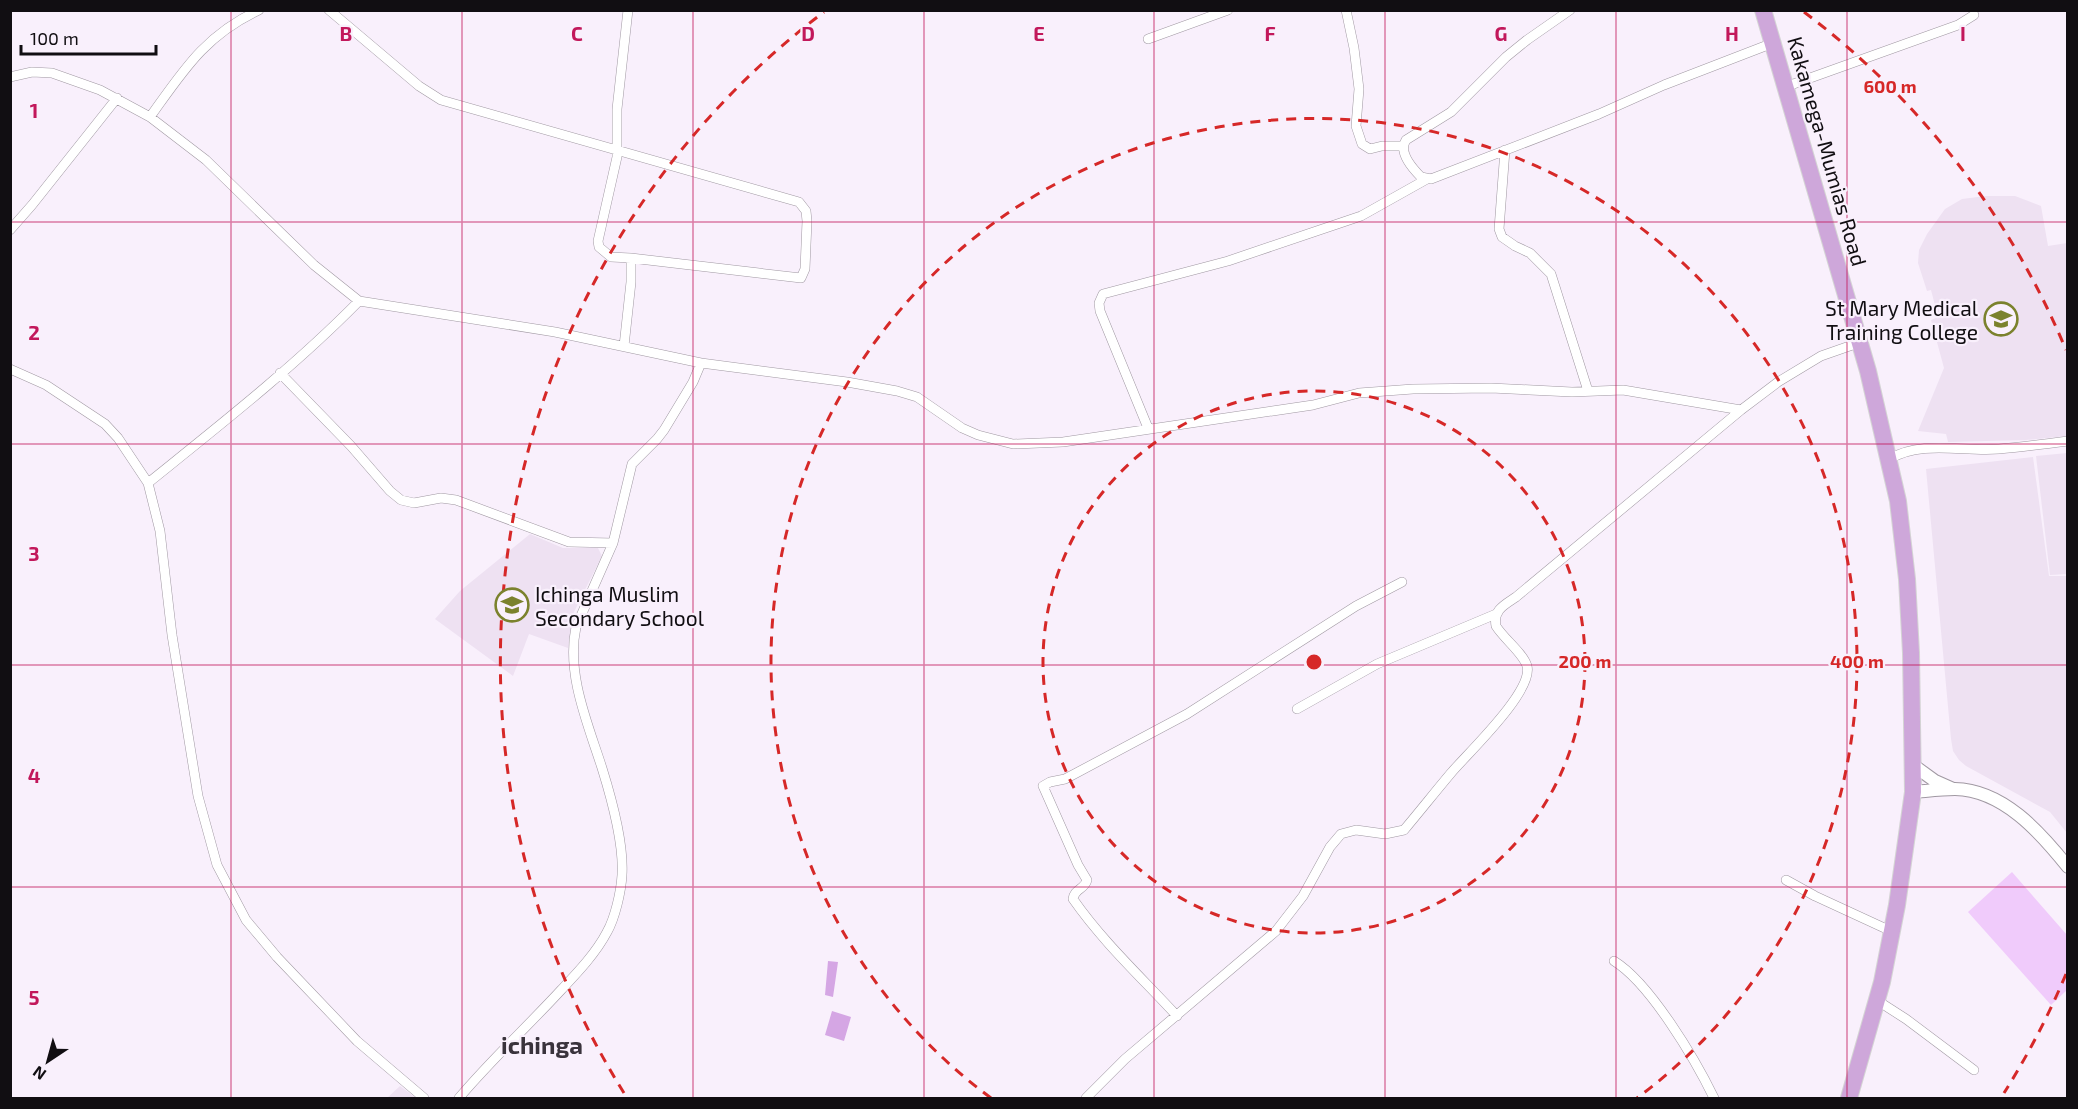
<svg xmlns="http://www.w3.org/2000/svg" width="2078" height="1109" viewBox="0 0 2078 1109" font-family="'Exo 2',sans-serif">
	<rect width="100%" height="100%" fill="#f9f0fc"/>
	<path fill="#eee1f2" d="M1986,196H2015L2041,206L2048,246L2067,243V436L2026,440L1948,442L1946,434L1918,431L1944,368L1931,320L1938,317L1931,290L1927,291L1918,263L1919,250L1927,234L1945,209L1962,199Z
		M2067,453V574L2050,575L2036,456Z
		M2033,457L2049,576H2067V833L2050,812L1966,766L1959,760L1953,751L1951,739L1926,469Z
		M530,534L563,548H598L602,556L574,612L568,648L529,634L513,676L435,619L460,591Z
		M400,1086L416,1098H387Z"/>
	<path fill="#f0cbfb" d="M2012,872L2067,935V990L2051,1005L1968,912Z"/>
	<path fill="#d5a6e4" d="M828,961L838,962L833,997L825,995Z
		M832,1011L851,1017L844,1041L825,1035Z"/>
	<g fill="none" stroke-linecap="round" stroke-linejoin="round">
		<defs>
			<path id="minor" d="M329,10L419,86L441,100L799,202L806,211L807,221L805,269L801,278L631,258
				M1346,10L1354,48L1359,89L1356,126L1362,144L1370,149L1382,146H1402
				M1570,10L1527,40L1506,57L1451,112L1406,140C1398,152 1412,168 1421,177L1431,179L1599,114L1664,85L1773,43
				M1148,39L1228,10
				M10,77L32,72L52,73L100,90L150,117L206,160L314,265L359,301L555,332L701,363L847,382L897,391L917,397L962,428L978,435L1013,444L1063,442L1313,405L1359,393L1413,389L1491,388L1572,392L1623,390L1741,410L1778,382L1821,356L1861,342
				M1785,87L1958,25L1974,15
				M150,117C183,71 205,35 259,10
				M1505,150L1499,229L1502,237L1515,246L1530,253L1551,274L1588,391
				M10,230L32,205L117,98
				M624,346L631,282V258L611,257L599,247L598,241L617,157V109L628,10
				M10,369L46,385L105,424L118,438L148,483L160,531L172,635L198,796L217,865L246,920L277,957L357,1041L424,1098
				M280,373L351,446L390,491L401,500L414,503L441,498L456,500L569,542L613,543
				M1148,428L1100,311L1099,303L1103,294L1228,261L1361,216L1427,179
				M1890,459C1921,440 1963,452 1999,449C2022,447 2045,444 2068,441
				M148,483C220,425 294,367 359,301
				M1297,709L1377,664L1496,614
				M1786,880L1815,896L1893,932
				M1614,961C1650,983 1695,1059 1714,1098
				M1878,1001L1906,1019L1974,1070
				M1177,1016C1141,977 1103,942 1073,899C1074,889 1085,889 1087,880L1078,865L1043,786L1050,782L1065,779L1187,714L1356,606L1402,582
				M459,1098C491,1060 528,1026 562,989C578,972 596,953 607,932C615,918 621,892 622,875C624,843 612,800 602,768C588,724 566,674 576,627L613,543L632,464L657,439L664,430L693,382L701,363
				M1086,1098L1125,1059L1276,931L1303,896L1330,847L1341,834L1356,830L1385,834L1404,830C1420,811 1435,792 1451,773C1467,754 1534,691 1527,666C1523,653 1504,639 1496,626C1493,610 1504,605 1516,597L1741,410"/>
			<path id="tertiary" d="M1913,765L1935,781L1953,789
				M1913,792C1926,791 1941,789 1955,789C2003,790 2040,832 2068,867"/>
			<path id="trunk" d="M1763,10L1868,371L1898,501L1907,579L1911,653L1913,792L1897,905L1882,982L1849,1098"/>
		</defs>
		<use href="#minor" stroke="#a098a2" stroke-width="10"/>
		<use href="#tertiary" stroke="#a098a2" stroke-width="14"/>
		<use href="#trunk" stroke="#d4d4d4" stroke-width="18"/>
		<use href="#minor" stroke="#fff" stroke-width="9"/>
		<use href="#tertiary" stroke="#fff" stroke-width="12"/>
		<use href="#trunk" stroke="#cea7da" stroke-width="16"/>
	</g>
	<path fill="none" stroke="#c2185b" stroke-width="1.5" stroke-opacity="0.55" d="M231,10V1098M462,10V1098M693,10V1098M924,10V1098M1154,10V1098M1385,10V1098M1616,10V1098M1847,10V1098M10,222H2068M10,444H2068M10,665H2068M10,887H2068"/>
	<g fill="none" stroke="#d62828" stroke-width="3" stroke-dasharray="10 8">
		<circle cx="1314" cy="662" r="271"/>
		<path d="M991 1098A543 543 0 1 1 1637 1098"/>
		<path d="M2066 974A814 814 0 0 1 2004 1093M624 1093A814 814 0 0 1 824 12M1804 12A814 814 0 0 1 2066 350"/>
	</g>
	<defs>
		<symbol id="university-ring" viewBox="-11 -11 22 22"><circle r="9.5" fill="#f9f0fc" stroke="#7b822d" stroke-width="1.5"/><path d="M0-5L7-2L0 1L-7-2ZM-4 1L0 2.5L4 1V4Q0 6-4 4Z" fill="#7b822d"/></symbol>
		<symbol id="school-ring" viewBox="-11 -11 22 22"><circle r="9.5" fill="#f9f0fc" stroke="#7b822d" stroke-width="1.5"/><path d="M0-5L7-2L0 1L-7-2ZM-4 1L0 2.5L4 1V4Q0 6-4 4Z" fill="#7b822d"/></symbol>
	</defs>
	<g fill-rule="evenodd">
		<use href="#university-ring" x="1982" y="300" width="38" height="38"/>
		<use href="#school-ring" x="493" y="586" width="38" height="38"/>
	</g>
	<g text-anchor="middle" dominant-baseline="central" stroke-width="4.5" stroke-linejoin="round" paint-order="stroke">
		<g font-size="21" fill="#110e12" stroke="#f9f0fc">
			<text transform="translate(1828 151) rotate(74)">Kakamega-Mumias Road</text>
		</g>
		<g font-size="21" fill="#110e12" stroke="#f9f0fc" text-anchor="end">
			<text x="1978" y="307">St Mary Medical<tspan x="1978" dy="24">Training College</tspan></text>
			<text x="535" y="593" text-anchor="start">Ichinga Muslim<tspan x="535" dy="24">Secondary School</tspan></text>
		</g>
		<g font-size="24" font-weight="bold" fill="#3a333c" stroke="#f9f0fc">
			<text x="542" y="1044">ichinga</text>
		</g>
	</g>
	<g font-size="20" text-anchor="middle" font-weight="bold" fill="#c2185b" stroke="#f9f0fc" stroke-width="4.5" stroke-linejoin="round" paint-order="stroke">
		<text x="346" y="41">B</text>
		<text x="577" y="41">C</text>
		<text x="808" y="41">D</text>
		<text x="1039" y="41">E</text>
		<text x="1270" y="41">F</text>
		<text x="1501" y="41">G</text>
		<text x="1732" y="41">H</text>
		<text x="1963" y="41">I</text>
		<text x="34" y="118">1</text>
		<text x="34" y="340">2</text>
		<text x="34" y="561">3</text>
		<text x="34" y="783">4</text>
		<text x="34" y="1005">5</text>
	</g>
	<circle cx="1314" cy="662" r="9" fill="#d62828" stroke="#f9f0fc" stroke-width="3"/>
	<g font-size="18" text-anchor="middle" font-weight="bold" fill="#d62828" stroke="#f9f0fc" stroke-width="4.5" stroke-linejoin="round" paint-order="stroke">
		<text x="1890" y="93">600 m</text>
		<text x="1585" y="668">200 m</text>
		<text x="1857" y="668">400 m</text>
	</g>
	<rect width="2078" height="1109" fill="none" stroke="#110e12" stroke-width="24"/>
	<g transform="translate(48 1061) rotate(216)" stroke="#f9f0fc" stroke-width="4.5" paint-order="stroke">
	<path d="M0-4.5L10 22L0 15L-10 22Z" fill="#110e12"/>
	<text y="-9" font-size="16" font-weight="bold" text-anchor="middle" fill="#110e12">N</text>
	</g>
	<path d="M21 45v9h135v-9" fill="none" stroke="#110e12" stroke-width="3"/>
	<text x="30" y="45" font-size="18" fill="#110e12" stroke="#f9f0fc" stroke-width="4.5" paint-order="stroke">100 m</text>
</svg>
